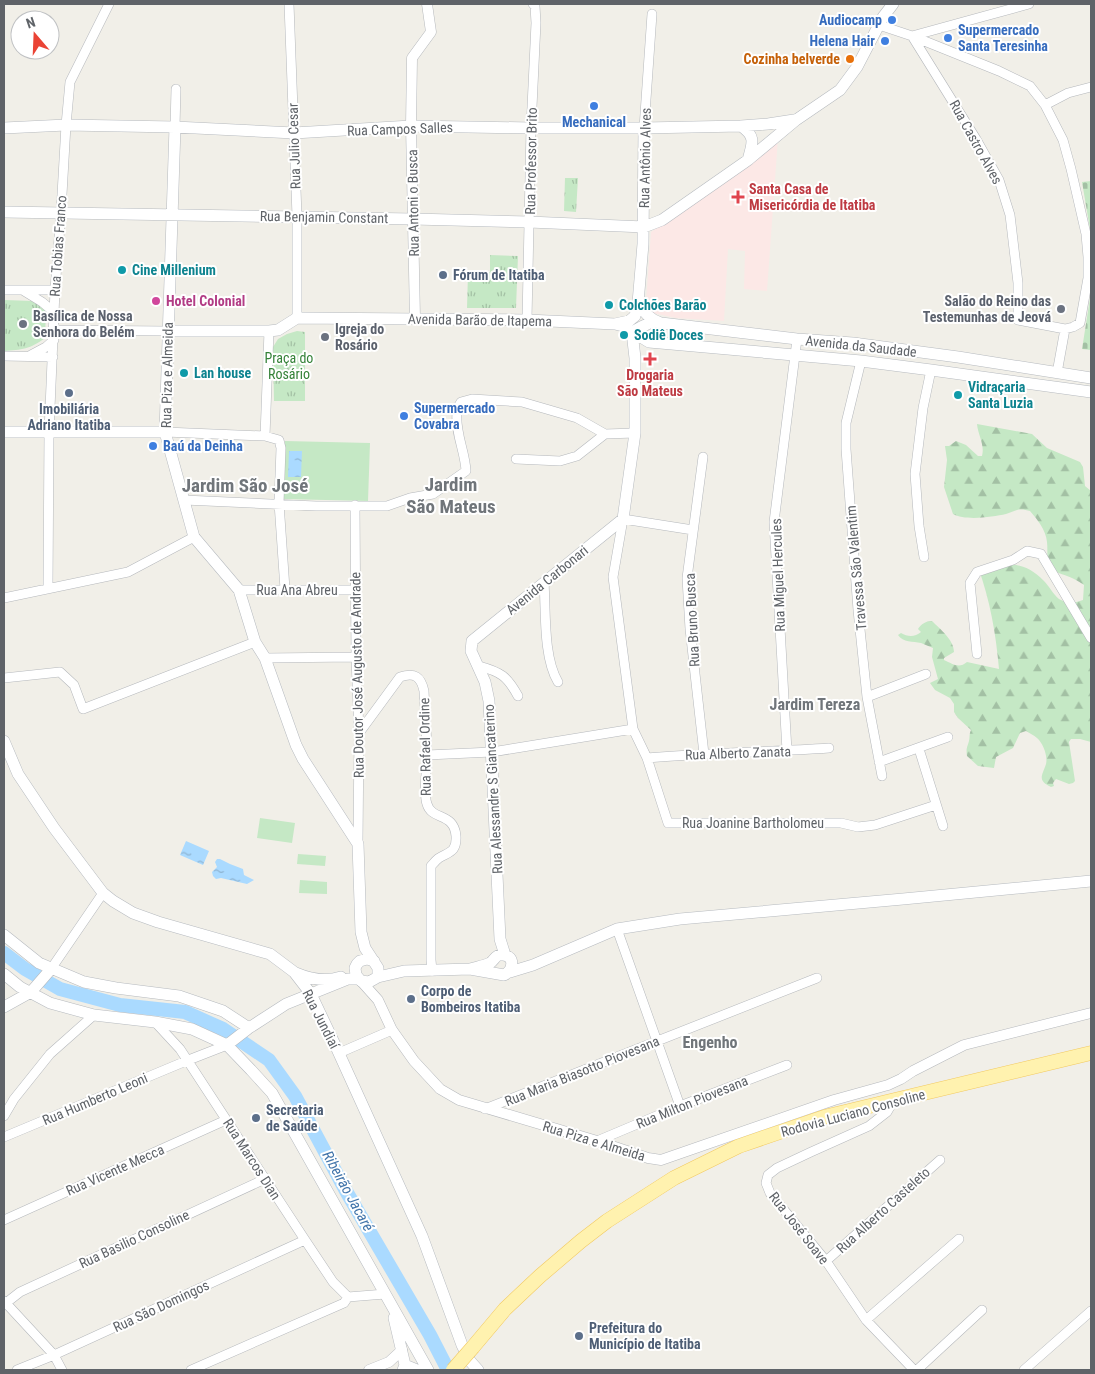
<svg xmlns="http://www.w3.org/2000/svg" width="1095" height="1374" viewBox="0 0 1095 1374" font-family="'Roboto Condensed',sans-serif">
	<defs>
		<pattern id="grass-tufts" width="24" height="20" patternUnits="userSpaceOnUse" patternTransform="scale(1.25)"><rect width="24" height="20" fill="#c5e8c5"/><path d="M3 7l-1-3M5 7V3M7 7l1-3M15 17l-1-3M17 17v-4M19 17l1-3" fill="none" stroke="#a3c0a4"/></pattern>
		<pattern id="forest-firs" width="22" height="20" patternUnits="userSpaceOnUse" patternTransform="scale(1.25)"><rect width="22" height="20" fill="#c5e8c5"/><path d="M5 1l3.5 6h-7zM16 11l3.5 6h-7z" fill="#a3c0a4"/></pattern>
		<pattern id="cemetery-stones" width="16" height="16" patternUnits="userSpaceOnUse" patternTransform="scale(1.25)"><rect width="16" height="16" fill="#c5e8c5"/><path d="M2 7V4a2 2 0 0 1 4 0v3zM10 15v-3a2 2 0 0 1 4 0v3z" fill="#a3c0a4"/></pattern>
		<pattern id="water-ripples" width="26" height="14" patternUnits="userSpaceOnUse" patternTransform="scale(1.25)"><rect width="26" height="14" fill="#aadaff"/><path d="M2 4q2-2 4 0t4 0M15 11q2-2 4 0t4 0" fill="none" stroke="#8eb4d2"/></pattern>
	</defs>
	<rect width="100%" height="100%" fill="#f1efe8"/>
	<path fill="#fce8e6" d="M778,138L767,291L744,289L745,251L728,249L724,321L676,318L653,313L647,307L646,302L651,232L751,161Z"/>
	<path fill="url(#grass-tufts)" d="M565,178H578L576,212L564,211Z
		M490,255L518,256L516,308H467L468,273L490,272Z
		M4,300L33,301L46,311L45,338C30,349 22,350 4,351Z
		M297,331L305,332V401H274L273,347L278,339L287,334Z"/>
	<path fill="url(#forest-firs)" d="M977,424L1032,434L1047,448L1080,462L1083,467L1085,486L1091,491V742L1080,739H1071L1069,742L1075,781L1073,783L1069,784L1056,779L1053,783L1054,786L1051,787C1037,780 1042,776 1046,764C1048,756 1043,743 1037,738C1034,735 1029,733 1026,731L1020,733L1013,748L996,757L994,768L978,766L967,756C966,748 967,748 969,741C970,737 969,734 971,730L958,718L954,712V704L950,698L935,690L930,683L938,679L932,657L933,648C929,646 925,645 921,643C913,641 903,643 898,635L901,633C908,637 915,637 921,632L918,629C921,624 926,621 932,621C940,629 954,640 954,652L944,658V660C953,664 959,669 967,662L999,669C996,634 990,600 978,567C1005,564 1023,559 1044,581C1049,586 1053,594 1059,599C1062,601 1067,602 1070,604L1083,600L1084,585C1081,583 1078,581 1074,579C1066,574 1056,575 1050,566C1046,558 1048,550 1047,542C1046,530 1037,519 1030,511C1026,510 1021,509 1017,510C1013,511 1010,513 1006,514C993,517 965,521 953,514L944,487L947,460L945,446H949L956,441L966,445L978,456H982C985,445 978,435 977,424Z"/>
	<path fill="url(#cemetery-stones)" d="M1091,181V235L1082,182Z
		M1091,292V350L1082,349Z"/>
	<path fill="#c5e8c5" d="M285,441L370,443L368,501L283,499Z
		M260,818L295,823L292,843L257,838Z
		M298,854L326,856L325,866L297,864Z
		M300,880L327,882V894L299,893Z"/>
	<path fill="url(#water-ripples)" d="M289,451H302L301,477H288Z
		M186,841L209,851L203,865L180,855Z
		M217,859H220L230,864L243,869L244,875L254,880L247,884L221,878L216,879L213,876L212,872L217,867L215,862Z"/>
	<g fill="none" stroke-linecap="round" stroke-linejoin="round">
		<path stroke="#aadaff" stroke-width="14" d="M4,953L25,969L60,989L120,1005L185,1012L223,1029L269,1060L295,1096L346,1191L430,1335L448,1370"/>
		<defs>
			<path id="minor" d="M289,4L297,216V318
				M879,25L912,36L999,71L1030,86L1045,105L1063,140L1071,169L1086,234L1088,257V278L1080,323L1073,327L1065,329L1018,320V283L1010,215L999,180L976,139L912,36
				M912,36L1029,4
				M1045,105L1068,93L1091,87
				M175,127L176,89
				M644,128L652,14
				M4,290H55
				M24,291L42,302L54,312
				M527,320L531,128L536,23L535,6L533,4
				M54,330L167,331
				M31,355L46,347L54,340
				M4,356L53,357
				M861,361L846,423V449L858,610L867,697L882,776
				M1057,373L1065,329
				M165,432L265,436L279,440L281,448L279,503L285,589
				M265,436L269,331
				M703,457L687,578L690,629L704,754
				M516,459L560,461L577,456L605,434L635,433
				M184,500L316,506H387L410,498L433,494L466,471C465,451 455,433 457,413C457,409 459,405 461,402L472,399L522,402L577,418L605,434
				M355,505L356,657L359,733L358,844
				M693,530L623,519L613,577L633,729L647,758L668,823H841L858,827L875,825L936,805
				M924,557L919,526L915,474L923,408L931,370
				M544,582C546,611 543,657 558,682
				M48,588L49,432L55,290L61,212L66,125L70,82L109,4
				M239,590H355
				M4,598L128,572L194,537
				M977,654L970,583L977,572L1013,560L1027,551L1041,554L1091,638
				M265,658L356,657
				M479,666C501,672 507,676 518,696
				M4,678L60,672L74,685L83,709L255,642
				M867,697L926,674
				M359,733L400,677C415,672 421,677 424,691C425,713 427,735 427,757C427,769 423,793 427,804C432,821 454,812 456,836C457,852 449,852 439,858C436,860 433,864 431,866V960L432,971
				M919,749L943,826
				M787,751L774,522L797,339
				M427,755L492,752L633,729
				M647,758C708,753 768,752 829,748
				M879,762L948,737
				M617,929L680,1106
				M51,969L103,893
				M155,1022L180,1049L305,1240L333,1282L348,1297
				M339,1053L392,1030
				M894,1100L887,1112L869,1126L811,1152L777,1168L768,1175L766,1183L770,1193L826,1261L866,1320L914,1370
				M485,1109L817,978
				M4,1116L14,1099L50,1054L94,1015
				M4,1137L186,1061L227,1045
				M597,1141L680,1106L787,1065
				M4,1220L226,1120
				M826,1261L940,1160
				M4,1301L54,1355L62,1370
				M6,1303L20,1292L265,1179
				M866,1320L959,1239
				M17,1370L54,1355L305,1240
				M191,1370L344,1303L348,1297L385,1294
				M917,1370L982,1310
				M1024,1370L1091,1311"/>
			<path id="tertiary" d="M415,318L411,126L412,58L431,32L427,4
				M361,981L378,1000L392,1030L414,1061L440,1089L459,1100L597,1141L648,1158L661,1160L834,1100L888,1085L901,1079L913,1071L964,1045L1091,1013
				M369,1370L389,1362L402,1350"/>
			<path id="secondary" d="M741,126C757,137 752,144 748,160
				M175,127L165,432L194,537L239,590L255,642L265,658L296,745L303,759L358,844L361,932L365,948L378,968V977
				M4,128L66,125L175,127L294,133L411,126L531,128H644L741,126L768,124L794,120
				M4,212L413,219L529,222L644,227L662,220L748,160L796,120L840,90L857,67L883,17L893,4
				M638,303C644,312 650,320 661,323L797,339L853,343L958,357L1091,378
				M615,324L629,321L635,316L638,303L643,244L644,128
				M167,331H269L278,330L297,318L527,320L615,324L623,326L649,342L861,361L931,370L1091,392
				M4,432H165
				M4,741L18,774L54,828L103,893L113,901L133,913L158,922L270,954L294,972L311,994L337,1049L422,1236L462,1345L470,1361L478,1370
				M4,935L39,963L84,982L116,988L179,996L223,1011L249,1028
				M505,955L500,939L489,701L485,682L471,651L472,641L623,519L635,433V358L632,332L641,327L654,321
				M374,961L367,959L360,961L357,964L355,968L356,975L361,981L369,982L378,977L404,971L470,969L504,975C513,971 516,956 503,955C495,954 495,960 490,963C484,966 476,967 470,969
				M510,972L533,965L617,929L680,919L903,899L1091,881
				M296,973C310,979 325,982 341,977
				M4,974L20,987L50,1003L94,1015L155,1022L192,1029L227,1045L251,1070L272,1093L428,1370
				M4,1007L31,992L51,969
				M227,1045L249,1028L286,1004L348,979H358
				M394,1318L405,1365L403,1370
				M405,1365L417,1370"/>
			<path id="primary" d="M473,1347L505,1309L540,1276L581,1241L607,1221L674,1178L739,1146L824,1117L1091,1053"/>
		</defs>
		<use href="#minor" stroke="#b5b8bc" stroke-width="10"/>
		<use href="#tertiary" stroke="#b5b8bc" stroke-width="11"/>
		<use href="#secondary" stroke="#b6babf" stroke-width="12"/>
		<use href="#primary" stroke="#f2c960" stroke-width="15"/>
		<use href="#minor" stroke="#fff" stroke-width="9"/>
		<use href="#tertiary" stroke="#fff" stroke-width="10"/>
		<use href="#secondary" stroke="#fff" stroke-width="11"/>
		<use href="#primary" stroke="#fff2af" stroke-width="14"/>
		<defs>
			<path id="primary-bridge" d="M453,1370L473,1347"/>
		</defs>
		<use href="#primary-bridge" stroke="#f2c960" stroke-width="15" stroke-linecap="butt"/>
		<use href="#primary-bridge" stroke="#fff2af" stroke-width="14"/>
	</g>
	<g fill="#3f7fe0" stroke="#fff" stroke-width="2">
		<circle cx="892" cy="20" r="5"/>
		<circle cx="948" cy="38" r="5"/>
		<circle cx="885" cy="41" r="5"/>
		<circle cx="594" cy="106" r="5"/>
		<circle cx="404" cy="416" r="5"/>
		<circle cx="153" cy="446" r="5"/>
	</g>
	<circle fill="#e8710a" stroke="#fff" stroke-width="2" cx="850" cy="59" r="5"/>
	<g fill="#e0444e" stroke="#fff" stroke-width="2">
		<path d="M735.5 189.5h5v5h5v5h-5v5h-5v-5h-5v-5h5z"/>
		<path d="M647.5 351.5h5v5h5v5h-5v5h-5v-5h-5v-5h5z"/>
	</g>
	<g fill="#0f9aa8" stroke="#fff" stroke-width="2">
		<circle cx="122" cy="270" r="5"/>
		<circle cx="609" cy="305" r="5"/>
		<circle cx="624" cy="335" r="5"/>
		<circle cx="184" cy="373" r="5"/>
		<circle cx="958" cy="395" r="5"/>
	</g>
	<g fill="#5c6f8a" stroke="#fff" stroke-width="2">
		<circle cx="443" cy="275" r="5"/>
		<circle cx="69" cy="393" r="5"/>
		<circle cx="411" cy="999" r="5"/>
		<circle cx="256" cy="1118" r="5"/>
		<circle cx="579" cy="1336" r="5"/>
	</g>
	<circle fill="#d1479c" stroke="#fff" stroke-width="2" cx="156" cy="301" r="5"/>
	<g fill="#6b7280" stroke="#fff" stroke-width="2">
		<circle cx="1061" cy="309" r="5"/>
		<circle cx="23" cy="324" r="5"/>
		<circle cx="325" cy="337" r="5"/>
	</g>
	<g text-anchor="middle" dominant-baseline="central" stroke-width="4" stroke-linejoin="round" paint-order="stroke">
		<g font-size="14" font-weight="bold" fill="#366cbe" stroke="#fff" text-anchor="start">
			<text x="882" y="20" text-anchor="end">Audiocamp</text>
			<text x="958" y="30">Supermercado<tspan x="958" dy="16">Santa Teresinha</tspan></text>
			<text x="875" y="41" text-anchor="end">Helena Hair</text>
			<text x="594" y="122" text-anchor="middle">Mechanical</text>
			<text x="414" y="408">Supermercado<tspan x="414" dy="16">Covabra</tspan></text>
			<text x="163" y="446">Baú da Deinha</text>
		</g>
		<g font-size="14" font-weight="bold" fill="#c56008" stroke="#fff" text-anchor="end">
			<text x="840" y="59">Cozinha belverde</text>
		</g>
		<g font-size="14" fill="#5f6368" stroke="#fff">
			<text transform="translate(400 129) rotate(-2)">Rua Campos Salles</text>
			<text transform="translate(976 142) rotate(61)">Rua Castro Alves</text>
			<text transform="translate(294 146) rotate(-92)">Rua Julio Cesar</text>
			<text transform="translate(645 158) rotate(-89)">Rua Antônio Alves</text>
			<text transform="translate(531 161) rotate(-89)">Rua Professor Brito</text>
			<text transform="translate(413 203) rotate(-91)">Rua Antoni o Busca</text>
			<text transform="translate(324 217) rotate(1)">Rua Benjamin Constant</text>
			<text transform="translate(58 246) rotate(-86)">Rua Tobias Franco</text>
			<text transform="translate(480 320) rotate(1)">Avenida Barão de Itapema</text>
			<text transform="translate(861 346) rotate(6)">Avenida da Saudade</text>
			<text transform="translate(167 375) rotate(-89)">Rua Piza e Almeida</text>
			<text transform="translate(856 568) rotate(-95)">Travessa São Valentim</text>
			<text transform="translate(778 575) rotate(-92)">Rua Miguel Hercules</text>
			<text transform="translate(547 580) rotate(-39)">Avenida Carbonari</text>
			<text x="297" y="590">Rua Ana Abreu</text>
			<text transform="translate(692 620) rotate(-93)">Rua Bruno Busca</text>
			<text transform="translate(357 675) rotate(-91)">Rua Doutor José Augusto de Andrade</text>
			<text transform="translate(425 747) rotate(-91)">Rua Rafael Ordine</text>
			<text transform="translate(738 753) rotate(-2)">Rua Alberto Zanata</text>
			<text transform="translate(493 789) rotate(-93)">Rua Alessandre S Giancaterino</text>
			<text x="753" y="823">Rua Joanine Bartholomeu</text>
			<text transform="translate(321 1019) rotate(63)">Rua Jundiaí</text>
			<text transform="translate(582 1071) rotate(-22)">Rua Maria Biasotto Piovesana</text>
			<text transform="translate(95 1099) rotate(-23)">Rua Humberto Leoni</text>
			<text transform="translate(692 1102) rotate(-22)">Rua Milton Piovesana</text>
			<text transform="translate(853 1113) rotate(-15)">Rodovia Luciano Consoline</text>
			<text transform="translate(594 1141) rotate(17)">Rua Piza e Almeida</text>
			<text transform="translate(252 1159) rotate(57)">Rua Marcos Dian</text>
			<text transform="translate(115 1170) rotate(-24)">Rua Vicente Mecca</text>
			<text transform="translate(883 1210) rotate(-42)">Rua Alberto Casteleto</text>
			<text transform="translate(799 1228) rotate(52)">Rua José Soave</text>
			<text transform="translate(134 1239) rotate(-25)">Rua Basilio Consoline</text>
			<text transform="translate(161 1306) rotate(-25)">Rua São Domingos</text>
		</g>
		<g font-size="14" font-weight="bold" fill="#be3a42" stroke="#fff" text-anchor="start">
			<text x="749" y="189">Santa Casa de<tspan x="749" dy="16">Misericórdia de Itatiba</tspan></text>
			<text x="650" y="375" text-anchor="middle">Drogaria<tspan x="650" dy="16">São Mateus</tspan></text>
		</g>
		<g font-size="14" font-weight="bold" fill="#0d838f" stroke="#fff" text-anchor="start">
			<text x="132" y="270">Cine Millenium</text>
			<text x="619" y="305">Colchões Barão</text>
			<text x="634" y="335">Sodiê Doces</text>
			<text x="194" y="373">Lan house</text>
			<text x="968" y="387">Vidraçaria<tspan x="968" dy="16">Santa Luzia</tspan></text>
		</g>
		<g font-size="14" font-weight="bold" fill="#4e5e75" stroke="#fff" text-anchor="start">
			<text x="453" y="275">Fórum de Itatiba</text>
			<text x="69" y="409" text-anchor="middle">Imobiliária<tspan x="69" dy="16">Adriano Itatiba</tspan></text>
			<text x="421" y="991">Corpo de<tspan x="421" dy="16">Bombeiros Itatiba</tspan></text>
			<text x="266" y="1110">Secretaria<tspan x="266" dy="16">de Saúde</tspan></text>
			<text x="589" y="1328">Prefeitura do<tspan x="589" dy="16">Município de Itatiba</tspan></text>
		</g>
		<g font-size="14" font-weight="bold" fill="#b23c85" stroke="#fff" text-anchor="start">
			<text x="166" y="301">Hotel Colonial</text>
		</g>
		<g font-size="14" font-weight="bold" fill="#5b616d" stroke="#fff" text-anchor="start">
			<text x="1051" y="301" text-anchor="end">Salão do Reino das<tspan x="1051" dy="16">Testemunhas de Jeová</tspan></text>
			<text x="33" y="316">Basílica de Nossa<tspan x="33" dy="16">Senhora do Belém</tspan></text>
			<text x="335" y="329">Igreja do<tspan x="335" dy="16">Rosário</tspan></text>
		</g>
		<g font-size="14" fill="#348238" stroke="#fff">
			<text x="289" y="358">Praça do<tspan x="289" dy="16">Rosário</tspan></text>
		</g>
		<g font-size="15" font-style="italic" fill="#4174aa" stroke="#fff">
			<text transform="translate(348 1191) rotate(61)">Ribeirão Jacaré</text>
		</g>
		<g font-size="16" font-weight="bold" fill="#70757a" stroke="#fff">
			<text x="815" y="704">Jardim Tereza</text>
			<text x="710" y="1042">Engenho</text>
		</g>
		<g font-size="19" font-weight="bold" fill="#70757a" stroke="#fff">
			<text x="451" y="484">Jardim<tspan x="451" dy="22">São Mateus</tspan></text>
			<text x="245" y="485">Jardim São José</text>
		</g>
	</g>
	<rect width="1095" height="1374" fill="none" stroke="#5f6368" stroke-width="10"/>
	<g transform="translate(35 35) rotate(341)"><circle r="24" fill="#ffffff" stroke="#bfc1c3"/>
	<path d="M0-4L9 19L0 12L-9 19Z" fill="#ea4335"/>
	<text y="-8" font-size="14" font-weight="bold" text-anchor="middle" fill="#5f6368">N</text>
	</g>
</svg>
